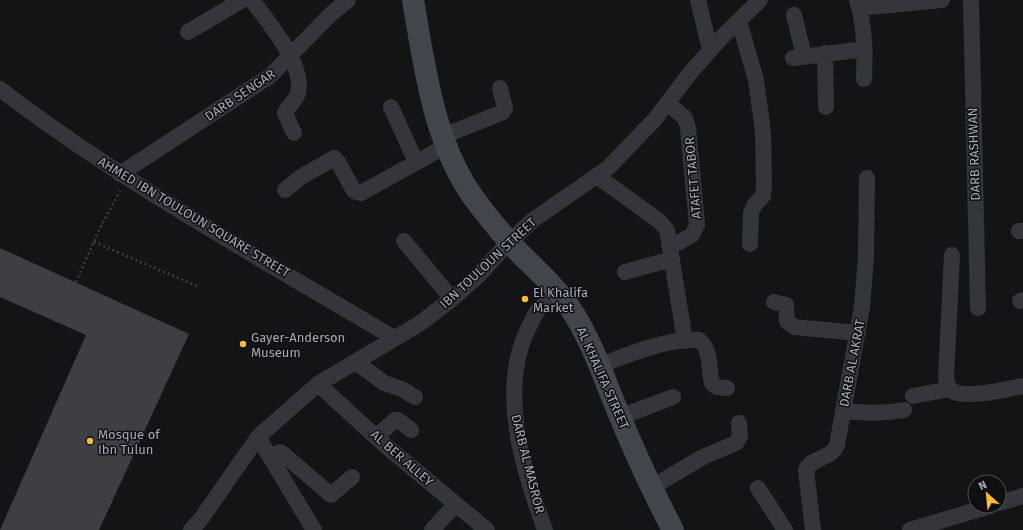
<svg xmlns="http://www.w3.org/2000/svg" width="1023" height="530" viewBox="0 0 1023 530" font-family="'Fira Sans',sans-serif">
	<rect width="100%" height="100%" fill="#141416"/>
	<path fill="#3e3f43" d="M0,248L189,334L99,530H0L86,335L0,297Z"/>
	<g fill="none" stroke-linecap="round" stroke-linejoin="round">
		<path stroke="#3b3d43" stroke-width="2.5" stroke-dasharray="2 3" stroke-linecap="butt" d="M94,242L199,287
			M76,282L99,230L120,191"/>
		<path stroke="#35363b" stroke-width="16" d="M252,0C267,21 306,66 298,93C296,101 288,106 285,113L294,133
			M698,0L710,50
			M857,0C865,26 865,52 864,79
			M971,0L978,308
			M859,8L942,0
			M794,15L804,56
			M739,21L756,80L763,132L764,185L763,196L755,204L751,213L750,244
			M188,32L242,0
			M825,53L826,107
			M793,58L865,49
			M0,89C123,183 260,258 394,338
			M667,103L685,118L688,128L697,225L692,235L670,247
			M391,107L416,162
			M443,136L503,112L505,108L500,88
			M120,174L270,76L331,14L348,0
			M597,176L659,221L667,230L685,341
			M285,190L301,177L334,158L338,162L354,191L361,193L446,146
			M1019,231H1023
			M404,241L452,299
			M952,255L946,378C947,382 948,387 951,390C963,400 1008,389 1023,386
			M625,272L672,259
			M1020,301L1023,300
			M774,302L786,305L787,321L794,327L858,333
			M356,362L384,383L402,389L415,397
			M599,366C626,355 671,337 699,340C712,350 708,369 712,383L717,387L727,388
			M318,384L386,446L487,530
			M913,396L950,389
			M843,411C865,413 883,414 904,410
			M620,417L673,397
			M258,437L314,530
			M376,437L395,420H398L411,430
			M271,458L280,452L282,453L331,495L352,477
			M652,487L703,457L736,443L740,436L739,423
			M758,488L785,530
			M999,503L1023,496
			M191,530L201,519L258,437L318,384L419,324L452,299L478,276L509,242L533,220L608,168L655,119L690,73L721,38L760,0
			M432,530L455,505
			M545,530C523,470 498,390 528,329C531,324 534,315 538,310C544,304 553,299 560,294
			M813,530L806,470C812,456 831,460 837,445L862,307L866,257L867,178
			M910,530L990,506"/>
		<path stroke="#43454c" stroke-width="22" d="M413,0C425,69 434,148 479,205C488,217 499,230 509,242C531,266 557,286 574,314C592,343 603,375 616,407C633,449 652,490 673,530"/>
	</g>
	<g fill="#fbbe27" stroke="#0f0f11" stroke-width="1.5">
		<circle cx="525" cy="299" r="4"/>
		<circle cx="243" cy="344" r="4"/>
		<circle cx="90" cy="441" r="4"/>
	</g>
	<g text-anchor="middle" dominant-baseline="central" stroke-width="3" stroke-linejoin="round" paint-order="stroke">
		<g font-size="13" fill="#a5aab7" stroke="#0f0f11">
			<text transform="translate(240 95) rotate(-34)">DARB SENGAR</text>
			<text transform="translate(974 154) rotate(-92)">DARB RASHWAN</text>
			<text transform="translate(693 178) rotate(-95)">ATAFET TABOR</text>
			<text transform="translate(194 217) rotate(31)">AHMED IBN TOULOUN SQUARE STREET</text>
			<text transform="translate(488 263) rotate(-43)">IBN TOULOUN STREET</text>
			<text transform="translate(852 363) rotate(-79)">DARB AL AKRAT</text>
			<text transform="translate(603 378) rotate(66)">AL KHALIFA STREET</text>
			<text transform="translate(402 458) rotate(41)">AL BER ALLEY</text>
			<text transform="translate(528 464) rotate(76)">DARB AL MASROR</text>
		</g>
		<g font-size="13" fill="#a5aab7" stroke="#0f0f11" text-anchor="start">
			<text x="533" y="292">El Khalifa<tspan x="533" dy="15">Market</tspan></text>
			<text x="251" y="337">Gayer-Anderson<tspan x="251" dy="15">Museum</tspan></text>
			<text x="98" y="434">Mosque of<tspan x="98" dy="15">Ibn Tulun</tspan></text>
		</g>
	</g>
	<g transform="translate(987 494) rotate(333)"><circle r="19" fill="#0f0f11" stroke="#4b4d53"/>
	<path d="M0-3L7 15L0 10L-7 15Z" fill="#fbbe27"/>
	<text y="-6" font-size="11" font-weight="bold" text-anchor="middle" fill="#a5aab7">N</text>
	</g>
</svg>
